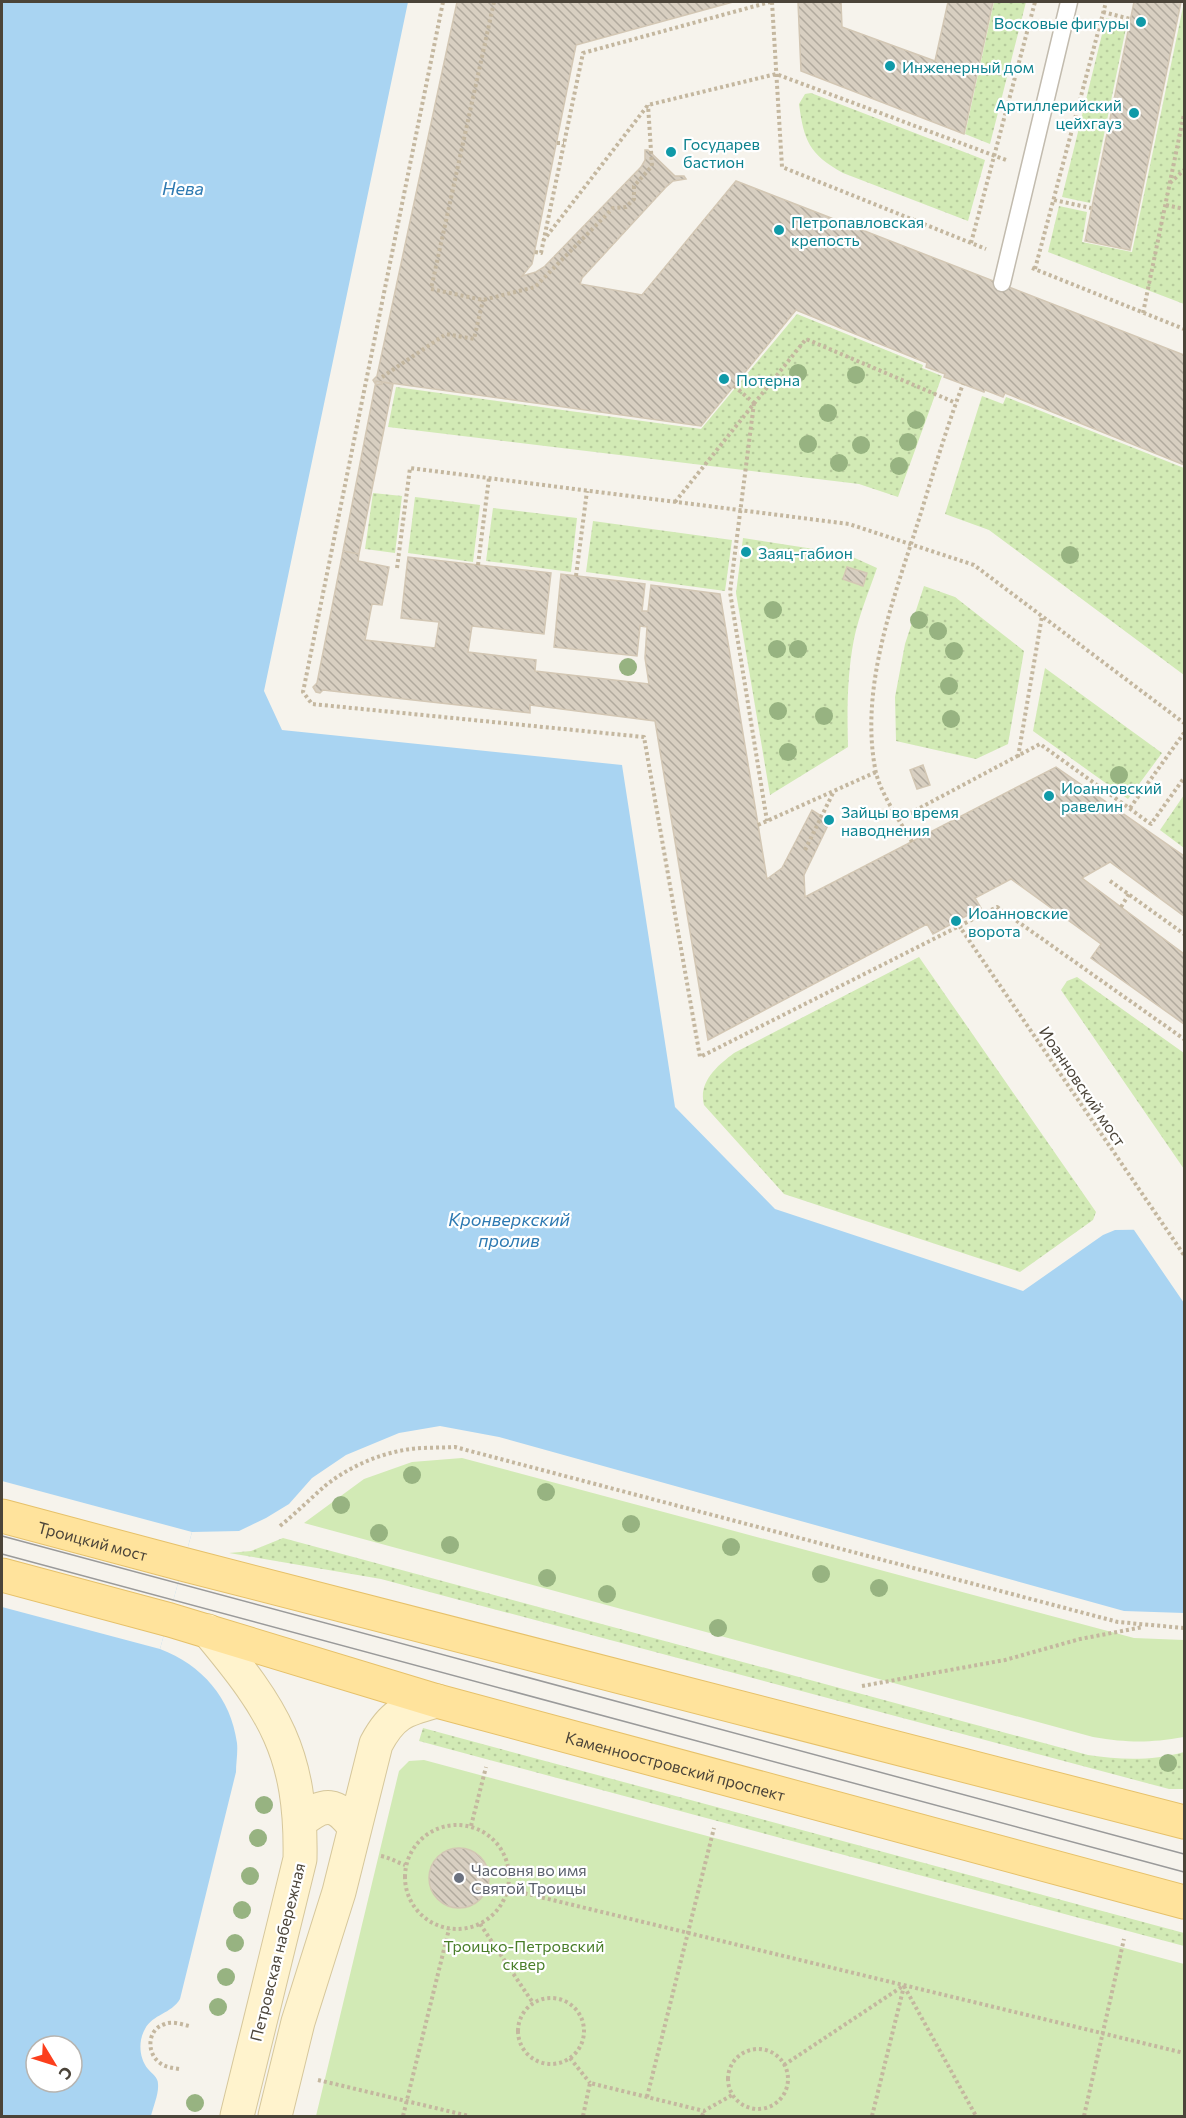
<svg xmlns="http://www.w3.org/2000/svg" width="1186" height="2118" viewBox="0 0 1186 2118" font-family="Commissioner,sans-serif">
	<defs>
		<pattern id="grass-dots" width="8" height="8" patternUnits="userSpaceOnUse" patternTransform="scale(1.5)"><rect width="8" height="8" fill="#d2eab5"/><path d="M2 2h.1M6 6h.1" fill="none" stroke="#b6ca9c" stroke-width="1.8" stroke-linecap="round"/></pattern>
		<pattern id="building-back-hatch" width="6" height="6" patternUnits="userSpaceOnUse" patternTransform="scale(1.5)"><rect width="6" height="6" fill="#d8cfc1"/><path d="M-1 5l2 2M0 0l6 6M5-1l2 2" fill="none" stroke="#b1aa9e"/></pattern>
	</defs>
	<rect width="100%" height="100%" fill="#f6f3ec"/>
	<path fill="url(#grass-dots)" d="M994,2H1026L990,144L965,134Z
		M1184,2V304L1048,252L1059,206L1087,212L1082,242L1132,252Z
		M1106,18L1127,23L1090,203L1062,197Z
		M811,93L985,160L968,221L843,173C809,154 804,141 799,104L805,94Z
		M797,314L923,365L922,368L942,376L898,497L859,484L388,427L396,387L701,429Z
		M982,396L1003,404L1006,397L1184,468V675L989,530L945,514Z
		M373,493L402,496L395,553L365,549Z
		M415,497L480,505L473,562L408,553Z
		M493,508L577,518L571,572L486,561Z
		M593,521L732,540L725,591L586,572Z
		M743,538L846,554L877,568C869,591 859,615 854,639C847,675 847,711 848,747L770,795L736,593Z
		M924,586L955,597L1024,651L1008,744L976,759L896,741L895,697L905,644Z
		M1045,668L1162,753L1128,799L1033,731Z
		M1184,795V848L1160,830Z
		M919,957L1096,1212L1093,1220L1020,1272L784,1194L704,1105C698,1082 717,1066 734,1053Z
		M1077,977L1184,1053V1169L1061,990L1067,981Z
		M283,1538L1088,1755C1121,1760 1152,1761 1184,1752V1789H1169L381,1579L229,1553L251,1551Z
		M423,1728L1184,1933V1946L419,1741Z"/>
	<path fill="#d2eab5" d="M462,1458L1134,1638L1184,1640V1737C1149,1743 1129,1743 1093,1737L304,1523L364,1479L412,1462Z
		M424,1760L1184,1964V2116H316L399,1771L409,1761Z"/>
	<path fill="#a9d4f2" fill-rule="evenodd" d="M2,2H408L264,691L282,730L622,765L675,1107L775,1209L1023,1291L1103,1235L1115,1230L1184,1229V1613L1124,1611L499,1437L440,1426L399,1433L346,1455L312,1478L289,1504L266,1518L239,1531L192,1532L160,1649C202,1665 231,1698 237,1743C238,1752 236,1763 236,1772L180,1999C171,2014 153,2014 145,2029C138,2041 139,2058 148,2069C152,2074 158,2077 158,2084C159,2094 153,2107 151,2116H2ZM36,2046H72V2082H36Z"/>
	<path fill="#f6f3ec" d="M1184,1226V1303L1132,1227Z
		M2,1481L192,1532L160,1649L2,1607Z"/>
	<path fill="url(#building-back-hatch)" stroke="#d3c7b4" stroke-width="1.5" d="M457,2H733L576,45L532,264L522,276L536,272L544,267L641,167L645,160V150H648L675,176H684L686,179L673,181L666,187L582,278L580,284L642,295L736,181L1184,355V465L1005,393L1003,397L985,390L984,392L944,377L945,374L926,367L927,363L796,310L701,426L383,382L382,384L376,385L373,380L377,376Z
		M798,2H841L842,27L935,61L948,2H993L964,134L801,71Z
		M1134,2H1181L1130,250L1085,241Z
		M376,381L393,384L359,554L343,551Z
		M343,551L359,554L358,561L389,567L382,605L372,604L365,640L435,648L439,622L401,618L408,557L551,573L544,634L472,626L468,652L536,660L535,671L649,684L645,658L647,627L640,626L637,656L554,647L561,574L645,584L642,611H648L651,585L720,594L767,879L782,868L812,810L826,819H831L804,875L805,897L1056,767L1184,856V916L1110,862L1082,878L1184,954V1024L1091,958L1101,944L1011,879L975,898L981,908L933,934L927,924L708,1040L655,721L530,705V713L323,690L320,693L316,692L313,687L317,683Z
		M847,567L867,573L863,586L843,579Z
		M923,765L930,785L917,789L910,770Z
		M429 1878a30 30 0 1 1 60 0a30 30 0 1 1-60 0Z"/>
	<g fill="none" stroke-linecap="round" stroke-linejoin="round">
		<defs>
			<path id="service" d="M1002,283L1069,2"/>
			<path id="secondary" d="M208,1631C274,1710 302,1753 300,1859L237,2116
				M301,1821C325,1802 336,1802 355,1828
				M275,2116L298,2022L339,1892L376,1744C393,1712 405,1710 437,1701"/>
			<g id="primary">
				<path id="s1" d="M2,1516L186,1565L1184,1822"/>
				<path id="s2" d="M2,1575L170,1620L437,1701L1184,1902"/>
			</g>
		</defs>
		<use href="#service" stroke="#c2bbae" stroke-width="19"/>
		<use href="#secondary" stroke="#d6c79b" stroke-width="35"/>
		<use href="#primary" stroke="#e6c16a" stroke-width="35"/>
		<path stroke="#c4b79f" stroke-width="4" stroke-dasharray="3 3" stroke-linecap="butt" d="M443,2L303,692L312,704L644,737L700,1057L997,907L1184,1039
			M494,2L431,289L483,300L535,287L613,208L626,207L634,199V186L652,166L648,105
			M772,2L782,167L986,249
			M1103,12L1130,19
			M557,143H564
			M1170,183L1184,170
			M1054,200L1091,208
			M1166,205L1184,209
			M543,241L648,105L776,74L1006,160
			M971,243L1035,2
			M535,252L541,253L583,53L770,2
			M1032,268L1184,329
			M1035,269L1106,2
			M1143,313L1184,114
			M382,377L446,334L474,339L483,300
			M734,386L754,403
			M754,403L730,592L767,821
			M675,502L806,339L956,403
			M478,565L489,478
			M397,568L410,468L849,524L974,565L1184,723
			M576,576L587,491
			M1018,757L1042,616
			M1130,808L1184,733
			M899,819L1040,744L1151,824L1184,778
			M758,825L876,772
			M912,842C900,821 879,792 875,768C860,685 894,598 919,519C933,474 946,429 963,384
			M805,850L834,791
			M1110,881L1184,934
			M1121,907L1129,894
			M956,921L962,930
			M280,1526C296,1513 310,1499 325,1486C347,1468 376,1455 404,1450C420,1447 438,1448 455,1447L1118,1622L1184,1628
			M862,1686L1005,1660L1080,1639L1143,1627
			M405 1877a52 52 0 1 1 104 0a52 52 0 1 1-104 0Z
			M471,1826L486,1767
			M381,1856C391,1858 396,1862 405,1865
			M507,1889L1184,2053
			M480,1924L533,2003
			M904,1986L976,2116
			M518 2031a33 33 0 1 1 66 0a33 33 0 1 1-66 0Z
			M728 2079a30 30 0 1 1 60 0a30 30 0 1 1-60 0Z
			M570,2058L590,2083
			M784,2065L903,1986
			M179,2069C172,2068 165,2067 160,2063C146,2053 147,2029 165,2024C172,2021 181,2024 189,2026
			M318,2080L469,2116
			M647,2097L714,1828
			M403,2116L449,1929
			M583,2116L590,2083L704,2111L732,2095
			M702,2116L704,2111
			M872,2116L904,1986
			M1084,2116L1124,1939"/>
		<use href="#service" stroke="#fff" stroke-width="16"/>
		<use href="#secondary" stroke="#fff3cd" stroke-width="33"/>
		<use href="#primary" stroke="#ffe39c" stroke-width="33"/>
		<path stroke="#9a9a9a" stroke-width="1.5" d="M2,1536L1184,1854
			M2,1554L1184,1872"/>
		<path stroke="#c4b79f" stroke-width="4" stroke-dasharray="3 3" stroke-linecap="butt" d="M962,930L1184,1255"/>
	</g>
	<g fill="#97b381">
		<circle cx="798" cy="373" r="9"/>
		<circle cx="856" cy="375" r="9"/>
		<circle cx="828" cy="413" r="9"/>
		<circle cx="916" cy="420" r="9"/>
		<circle cx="908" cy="442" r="9"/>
		<circle cx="808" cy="444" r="9"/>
		<circle cx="861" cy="445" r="9"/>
		<circle cx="839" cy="463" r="9"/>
		<circle cx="899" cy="466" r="9"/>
		<circle cx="1070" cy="555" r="9"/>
		<circle cx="773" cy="610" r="9"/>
		<circle cx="919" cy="620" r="9"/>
		<circle cx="938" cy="631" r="9"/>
		<circle cx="777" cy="649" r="9"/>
		<circle cx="798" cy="649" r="9"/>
		<circle cx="954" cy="651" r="9"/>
		<circle cx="628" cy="667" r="9"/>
		<circle cx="949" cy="686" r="9"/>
		<circle cx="778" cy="711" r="9"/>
		<circle cx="824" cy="716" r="9"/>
		<circle cx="951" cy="719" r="9"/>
		<circle cx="788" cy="752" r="9"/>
		<circle cx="1119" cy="775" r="9"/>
		<circle cx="412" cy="1475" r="9"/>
		<circle cx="546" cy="1492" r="9"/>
		<circle cx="341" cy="1505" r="9"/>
		<circle cx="631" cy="1524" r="9"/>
		<circle cx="379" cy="1533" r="9"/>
		<circle cx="450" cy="1545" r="9"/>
		<circle cx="731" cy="1547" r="9"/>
		<circle cx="821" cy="1574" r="9"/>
		<circle cx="547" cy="1578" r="9"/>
		<circle cx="879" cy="1588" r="9"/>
		<circle cx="607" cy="1594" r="9"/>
		<circle cx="718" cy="1628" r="9"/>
		<circle cx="1168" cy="1763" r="9"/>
		<circle cx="264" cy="1805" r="9"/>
		<circle cx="258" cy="1838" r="9"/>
		<circle cx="250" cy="1876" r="9"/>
		<circle cx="242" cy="1910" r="9"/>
		<circle cx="235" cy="1943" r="9"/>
		<circle cx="226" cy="1977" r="9"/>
		<circle cx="218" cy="2007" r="9"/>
		<circle cx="195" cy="2103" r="9"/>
	</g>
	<g fill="#0f9aa8" stroke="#fff" stroke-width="2">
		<circle cx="1141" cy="22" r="6"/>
		<circle cx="890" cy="66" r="6"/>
		<circle cx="1134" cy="113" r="6"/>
		<circle cx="671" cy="152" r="6"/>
		<circle cx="779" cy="230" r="6"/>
		<circle cx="724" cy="379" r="6"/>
		<circle cx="746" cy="552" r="6"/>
		<circle cx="1049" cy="796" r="6"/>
		<circle cx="829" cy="820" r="6"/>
		<circle cx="956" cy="921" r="6"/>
	</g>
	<circle fill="#6b7280" stroke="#fff" stroke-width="2" cx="459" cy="1878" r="6"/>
	<g text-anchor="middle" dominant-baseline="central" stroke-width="4.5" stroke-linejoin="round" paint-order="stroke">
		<g font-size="16" fill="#0d838f" stroke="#fff" text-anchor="start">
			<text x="1129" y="22" text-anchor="end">Восковые фигуры</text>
			<text x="902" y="66">Инженерный дом</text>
			<text x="1122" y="104" text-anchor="end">Артиллерийский<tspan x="1122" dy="18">цейхгауз</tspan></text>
			<text x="683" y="143">Государев<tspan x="683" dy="18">бастион</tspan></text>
			<text x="791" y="221">Петропавловская<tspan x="791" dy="18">крепость</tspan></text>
			<text x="736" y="379">Потерна</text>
			<text x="758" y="552">Заяц-габион</text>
			<text x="1061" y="787">Иоанновский<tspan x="1061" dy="18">равелин</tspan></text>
			<text x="841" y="811">Зайцы во время<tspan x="841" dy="18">наводнения</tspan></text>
			<text x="968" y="912">Иоанновские<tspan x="968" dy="18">ворота</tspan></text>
		</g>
		<g font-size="16" fill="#4b4439" stroke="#fff">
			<text transform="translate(1083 1086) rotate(56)">Иоанновский мост</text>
			<text stroke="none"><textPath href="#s1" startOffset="94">Троицкий мост</textPath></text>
			<text stroke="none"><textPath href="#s2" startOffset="700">Каменноостровский проспект</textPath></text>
			<text transform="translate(277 1952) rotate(-76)">Петровская набережная</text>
		</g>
		<g font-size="16" fill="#5b616d" stroke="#fff" text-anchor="start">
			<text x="471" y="1869">Часовня во имя<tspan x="471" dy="18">Святой Троицы</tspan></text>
		</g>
		<g font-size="16" fill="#4a7f2a" stroke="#fff">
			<text x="524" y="1945">Троицко-Петровский<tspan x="524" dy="18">сквер</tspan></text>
		</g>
		<g font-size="18" font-style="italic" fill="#2e7ab2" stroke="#fff">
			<text x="183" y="188">Нева</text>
			<text x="509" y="1219">Кронверкский<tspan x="509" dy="21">пролив</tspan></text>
		</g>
	</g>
	<rect width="1186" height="2118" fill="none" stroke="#4b4439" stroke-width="6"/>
	<g transform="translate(54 2064) rotate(128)"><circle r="28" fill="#ffffff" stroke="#b7b4b0" stroke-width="1.5"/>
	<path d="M0-4.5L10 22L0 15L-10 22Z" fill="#fc3f1d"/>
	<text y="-9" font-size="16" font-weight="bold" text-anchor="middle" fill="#4b4439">С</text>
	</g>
</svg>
